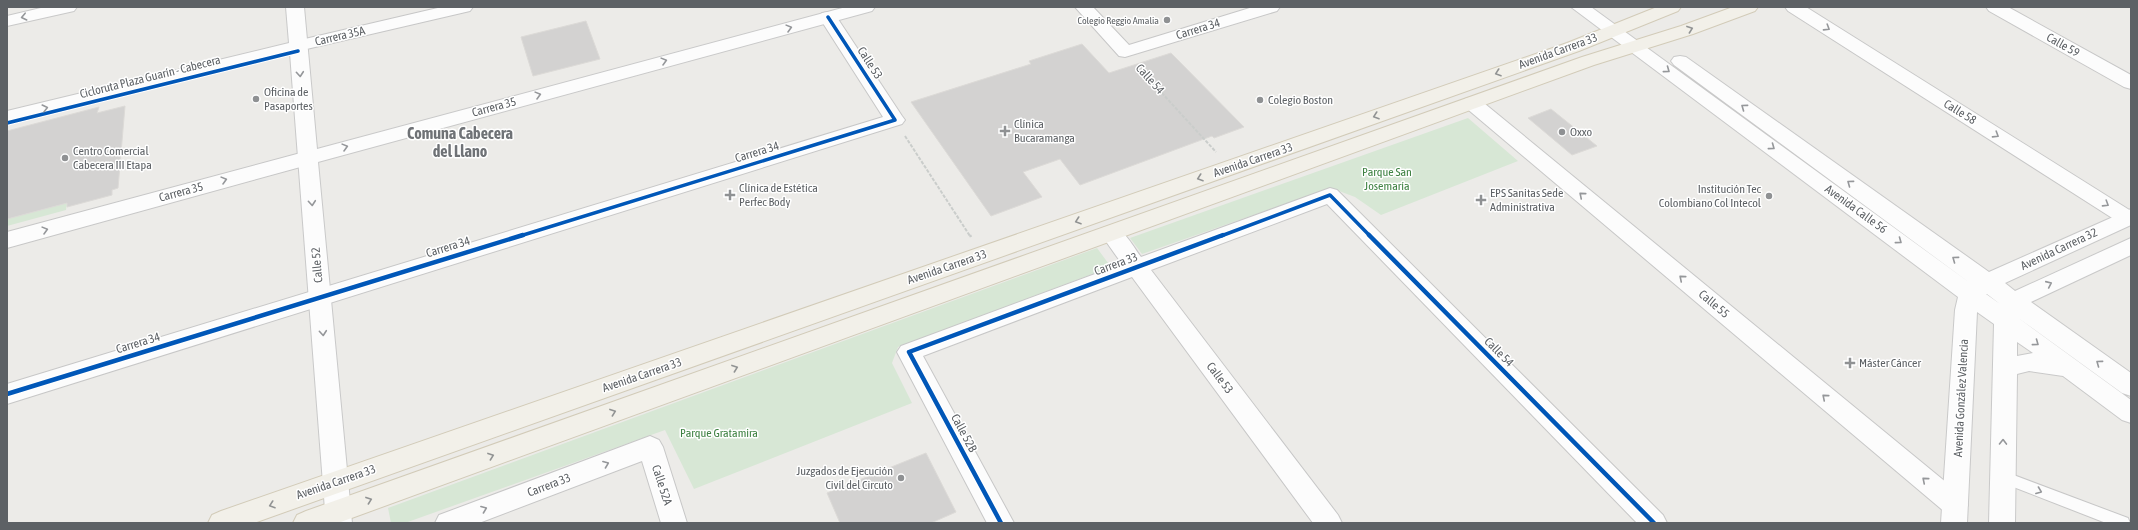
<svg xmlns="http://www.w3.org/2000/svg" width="2138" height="530" viewBox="0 0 2138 530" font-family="'Asap Condensed',sans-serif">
	<rect width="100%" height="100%" fill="#ecebe8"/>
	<path fill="#d7e7d5" d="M1468,118L1518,161L1381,215L1355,197L1331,188L1142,254L1130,238Z
		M67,203L66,210L7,226V219Z
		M1097,248L1111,267L898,347L892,363L912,403L694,489L665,430L405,523H391L388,508Z"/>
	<path fill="#d3d2d1" stroke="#dcdad7" d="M586,21L600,59L533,76L521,37Z
		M1082,44L1109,73L1171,53L1244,127L1214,138L1212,136L1080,185L1060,159L1023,172L1042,197L991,216L911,102L1031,64L1029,61Z
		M125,106L118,188L112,190V195L67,207V203L7,219V131L99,107L97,113Z
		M1551,109L1597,146L1572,155L1528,118Z
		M926,453L956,512L931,523H840L827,493Z"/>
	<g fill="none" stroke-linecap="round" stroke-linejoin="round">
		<defs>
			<path id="lane" d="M2003,471L2128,518L2130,523H2106L1998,481L1996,477L1998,473Z"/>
			<path id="street" d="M442,7H473L470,11L298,51L292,50L289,46L292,42Z
				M1075,7H1093L1129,45L1253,7H1280L1277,11L1125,57L1119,56Z
				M1785,7H1806L2131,211V224L2120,223L1788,11Z
				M1986,7H2008L2131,75V89L2124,87L1989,11Z
				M828,12L834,13L902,116L905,120L902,124L7,404V384L883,117L819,17L822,13Z
				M1472,97L1479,99L1964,497L1968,505L1964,513L1955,516L1946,513L1465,107L1462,103L1465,99Z
				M308,151L315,153L318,158L315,163L7,248V232Z
				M1330,188L1337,190L1663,515L1667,523H1637L1327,204L1151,270L1338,515L1342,523H1313L1132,277L923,356L1014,523H987L897,352L901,346L1122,264L1100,233L1103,228C1122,222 1131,244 1141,257Z
				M650,436L659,440L663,447L687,523H661L642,461L479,523H435L439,515Z"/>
			<path id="secondary" d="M45,7H77L74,11L7,26V16Z
				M286,7H304L317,149L846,7H875L872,11L318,162L352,523H326L290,53L7,123V111L289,43Z
				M1571,7H1591L1970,283L1674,65L1671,61L1674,57L1680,56L1686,57L1989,272L2131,209V225L2005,283L2015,291L2131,238V255L2031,302L2131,373V396L2122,393L2017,317L2131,400V423L2122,420L2063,376L2029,371L2017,374L2015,523H1989L1994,324L1977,312L1967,523H1941L1955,310L1958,297ZM1986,294H1987L2000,304ZM2017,342L2033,353L2017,356Z"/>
			<path id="primary" d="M1657,7H1681L1678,11L1579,51L254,523H208L212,515L221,511L1567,43Z
				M1733,7H1758L1755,11L1693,34L1594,65L338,523H293L297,515L306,511L1582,57L1681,26Z"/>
		</defs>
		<use href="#lane" stroke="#c7c7c7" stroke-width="2"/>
		<use href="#street" stroke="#c7c7c7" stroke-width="2"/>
		<use href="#secondary" stroke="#c9c9c9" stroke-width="2"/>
		<use href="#primary" stroke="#d2cbb8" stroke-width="2"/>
		<path stroke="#cacdcb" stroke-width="2" stroke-dasharray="3.5 1.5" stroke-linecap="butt" d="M1138,67L1216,152
			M905,136L970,236"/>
		<path stroke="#cacdcb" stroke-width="2.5" stroke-dasharray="4.5 2" stroke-linecap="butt" d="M970,235L971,237"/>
		<use href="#lane" fill="#fcfcfc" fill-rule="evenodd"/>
		<use href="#street" fill="#fcfcfc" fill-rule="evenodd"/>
		<use href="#secondary" fill="#fcfcfc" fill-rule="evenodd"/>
		<use href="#primary" fill="#f2f0e9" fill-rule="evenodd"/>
		<defs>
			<path id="cycleway-far1" d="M7,123L298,51
				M520,236L895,120L828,17
				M1221,236L1330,195L1370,236"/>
			<path id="cycleway" d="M1369,235L1654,523
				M7,394L523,235
				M1001,523L909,352L1223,235"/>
		</defs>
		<use href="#cycleway-far1" stroke="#fff" stroke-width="5.5"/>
		<use href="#cycleway" stroke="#fff" stroke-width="7"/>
		<use href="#cycleway-far1" stroke="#0057b8" stroke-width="3.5"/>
		<use href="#cycleway" stroke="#0057b8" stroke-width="4.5"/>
	</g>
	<defs><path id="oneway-chevron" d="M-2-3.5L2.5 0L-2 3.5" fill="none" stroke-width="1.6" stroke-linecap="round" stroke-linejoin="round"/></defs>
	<g stroke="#95979a">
		<use href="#oneway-chevron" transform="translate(24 17) rotate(167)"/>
		<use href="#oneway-chevron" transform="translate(789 28) rotate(-15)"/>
		<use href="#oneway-chevron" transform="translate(1827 28) rotate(32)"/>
		<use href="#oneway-chevron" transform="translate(664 61) rotate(-15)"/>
		<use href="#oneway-chevron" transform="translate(1667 70) rotate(36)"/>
		<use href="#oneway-chevron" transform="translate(300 74) rotate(85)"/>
		<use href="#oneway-chevron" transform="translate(538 95) rotate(-15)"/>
		<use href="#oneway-chevron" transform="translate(1744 107) rotate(-144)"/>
		<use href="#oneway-chevron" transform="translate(45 108) rotate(-14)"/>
		<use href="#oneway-chevron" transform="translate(1996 135) rotate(32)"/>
		<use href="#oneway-chevron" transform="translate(345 147) rotate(-15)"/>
		<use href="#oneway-chevron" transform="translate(1772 147) rotate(36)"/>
		<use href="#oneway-chevron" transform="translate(224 180) rotate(-15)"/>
		<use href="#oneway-chevron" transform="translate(1850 183) rotate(-144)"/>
		<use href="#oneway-chevron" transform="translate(1582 195) rotate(-140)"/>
		<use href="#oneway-chevron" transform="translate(312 203) rotate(85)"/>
		<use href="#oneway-chevron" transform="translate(2106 204) rotate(32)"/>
		<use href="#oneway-chevron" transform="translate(45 230) rotate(-15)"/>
		<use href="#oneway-chevron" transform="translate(1899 241) rotate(36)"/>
		<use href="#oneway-chevron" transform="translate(1955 259) rotate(-144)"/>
		<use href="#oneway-chevron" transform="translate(1682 278) rotate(-140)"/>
		<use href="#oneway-chevron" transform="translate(2049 284) rotate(-24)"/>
		<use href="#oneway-chevron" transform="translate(323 333) rotate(85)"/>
		<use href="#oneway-chevron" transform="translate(2036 343) rotate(36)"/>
		<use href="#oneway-chevron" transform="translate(2099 363) rotate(-144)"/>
		<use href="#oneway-chevron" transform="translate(1825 397) rotate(-140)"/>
		<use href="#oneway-chevron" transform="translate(2003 442) rotate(-89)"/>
		<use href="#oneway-chevron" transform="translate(606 464) rotate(-21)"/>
		<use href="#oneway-chevron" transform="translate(1925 480) rotate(-140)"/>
		<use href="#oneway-chevron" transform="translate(2039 491) rotate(21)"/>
		<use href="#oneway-chevron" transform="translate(484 509) rotate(-21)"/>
	</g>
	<g stroke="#919393">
		<use href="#oneway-chevron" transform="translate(1690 29) rotate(-20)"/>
		<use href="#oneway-chevron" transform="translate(1498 73) rotate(161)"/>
		<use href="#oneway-chevron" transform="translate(1376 116) rotate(161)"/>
		<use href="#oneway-chevron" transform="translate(1200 178) rotate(161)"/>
		<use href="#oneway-chevron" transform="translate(1078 221) rotate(161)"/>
		<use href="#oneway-chevron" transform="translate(735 368) rotate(-20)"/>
		<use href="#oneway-chevron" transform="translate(613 412) rotate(-20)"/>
		<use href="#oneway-chevron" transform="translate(491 456) rotate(-20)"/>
		<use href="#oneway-chevron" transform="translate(369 500) rotate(-20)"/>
		<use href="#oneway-chevron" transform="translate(272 505) rotate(161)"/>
	</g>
	<g fill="#8f9193" stroke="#fff" stroke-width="1.5">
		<circle cx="1167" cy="20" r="4"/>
		<circle cx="256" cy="99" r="4"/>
		<circle cx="1260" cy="100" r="4"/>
		<path d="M1003 125h4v4h4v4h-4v4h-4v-4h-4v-4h4z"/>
		<circle cx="1562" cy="132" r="4"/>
		<circle cx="65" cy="158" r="4"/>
		<path d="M728 189h4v4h4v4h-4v4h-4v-4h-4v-4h4z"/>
		<circle cx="1769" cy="196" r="4"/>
		<path d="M1479 194h4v4h4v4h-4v4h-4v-4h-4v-4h4z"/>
		<path d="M1848 357h4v4h4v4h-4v4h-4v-4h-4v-4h4z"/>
		<circle cx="901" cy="478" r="4"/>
	</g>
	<g text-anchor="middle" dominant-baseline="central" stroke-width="3" stroke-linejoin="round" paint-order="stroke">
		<g font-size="10" fill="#5d6165" stroke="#fff" text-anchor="end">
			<text x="1159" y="20">Colegio Reggio Amalia</text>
		</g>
		<g font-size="12" fill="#5d6165" stroke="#fff">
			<text transform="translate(1198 29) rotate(-17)">Carrera 34</text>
			<text transform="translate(340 36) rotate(-13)">Carrera 35A</text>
			<text transform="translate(2063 45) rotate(29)">Calle 59</text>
			<text transform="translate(1558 51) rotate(-20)">Avenida Carrera 33</text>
			<text transform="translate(870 63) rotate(57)">Calle 53</text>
			<text transform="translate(150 77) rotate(-14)">Cicloruta Plaza Guarín - Cabecera</text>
			<text transform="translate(1150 79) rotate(48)">Calle 54</text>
			<text transform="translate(494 107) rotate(-15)">Carrera 35</text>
			<text transform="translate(1960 112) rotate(32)">Calle 58</text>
			<text transform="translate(757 152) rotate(-17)">Carrera 34</text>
			<text transform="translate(1253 160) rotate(-19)">Avenida Carrera 33</text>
			<text transform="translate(181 192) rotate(-15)">Carrera 35</text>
			<text transform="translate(1856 209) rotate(36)">Avenida Calle 56</text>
			<text transform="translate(448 247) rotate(-17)">Carrera 34</text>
			<text transform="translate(2059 249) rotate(-25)">Avenida Carrera 32</text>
			<text transform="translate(1116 264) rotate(-20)">Carrera 33</text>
			<text transform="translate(317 265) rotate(-95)">Calle 52</text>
			<text transform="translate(947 267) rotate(-19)">Avenida Carrera 33</text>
			<text transform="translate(1714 304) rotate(40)">Calle 55</text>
			<text transform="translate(138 343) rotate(-17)">Carrera 34</text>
			<text transform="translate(1499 352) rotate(45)">Calle 54</text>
			<text transform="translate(642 375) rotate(-19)">Avenida Carrera 33</text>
			<text transform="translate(1220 378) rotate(53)">Calle 53</text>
			<text transform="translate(1961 398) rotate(-87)">Avenida González Valencia</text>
			<text transform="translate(964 433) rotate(62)">Calle 52B</text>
			<text transform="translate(336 482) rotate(-19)">Avenida Carrera 33</text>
			<text transform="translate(549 485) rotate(-21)">Carrera 33</text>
			<text transform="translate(662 485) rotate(72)">Calle 52A</text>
		</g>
		<g font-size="12" fill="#5d6165" stroke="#fff" text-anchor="start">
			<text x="264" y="92">Oficina de<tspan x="264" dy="14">Pasaportes</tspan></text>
			<text x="1268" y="100">Colegio Boston</text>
			<text x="1014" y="124">Clínica<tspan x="1014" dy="14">Bucaramanga</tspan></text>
			<text x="1570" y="132">Oxxo</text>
			<text x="73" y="151">Centro Comercial<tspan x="73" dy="14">Cabecera III Etapa</tspan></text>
			<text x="739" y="188">Clínica de Estética<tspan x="739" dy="14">Perfec Body</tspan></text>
			<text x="1761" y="189" text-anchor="end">Institución Tec<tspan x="1761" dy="14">Colombiano Col Intecol</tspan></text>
			<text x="1490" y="193">EPS Sanitas Sede<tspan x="1490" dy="14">Administrativa</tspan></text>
			<text x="1859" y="363">Máster Cáncer</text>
			<text x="893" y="471" text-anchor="end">Juzgados de Ejecución<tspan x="893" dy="14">Civil del Circuto</tspan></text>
		</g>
		<g font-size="12" fill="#3f8243" stroke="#fff">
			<text x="1387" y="172">Parque San<tspan x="1387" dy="14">Josemaría</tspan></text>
			<text x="719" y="433">Parque Gratamira</text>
		</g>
		<g font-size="16" font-weight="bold" fill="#6f7276" stroke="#fff">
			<text x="460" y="133">Comuna Cabecera<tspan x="460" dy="18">del Llano</tspan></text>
		</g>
	</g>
	<rect width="2138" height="530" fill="none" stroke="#5d6165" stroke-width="16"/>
</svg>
